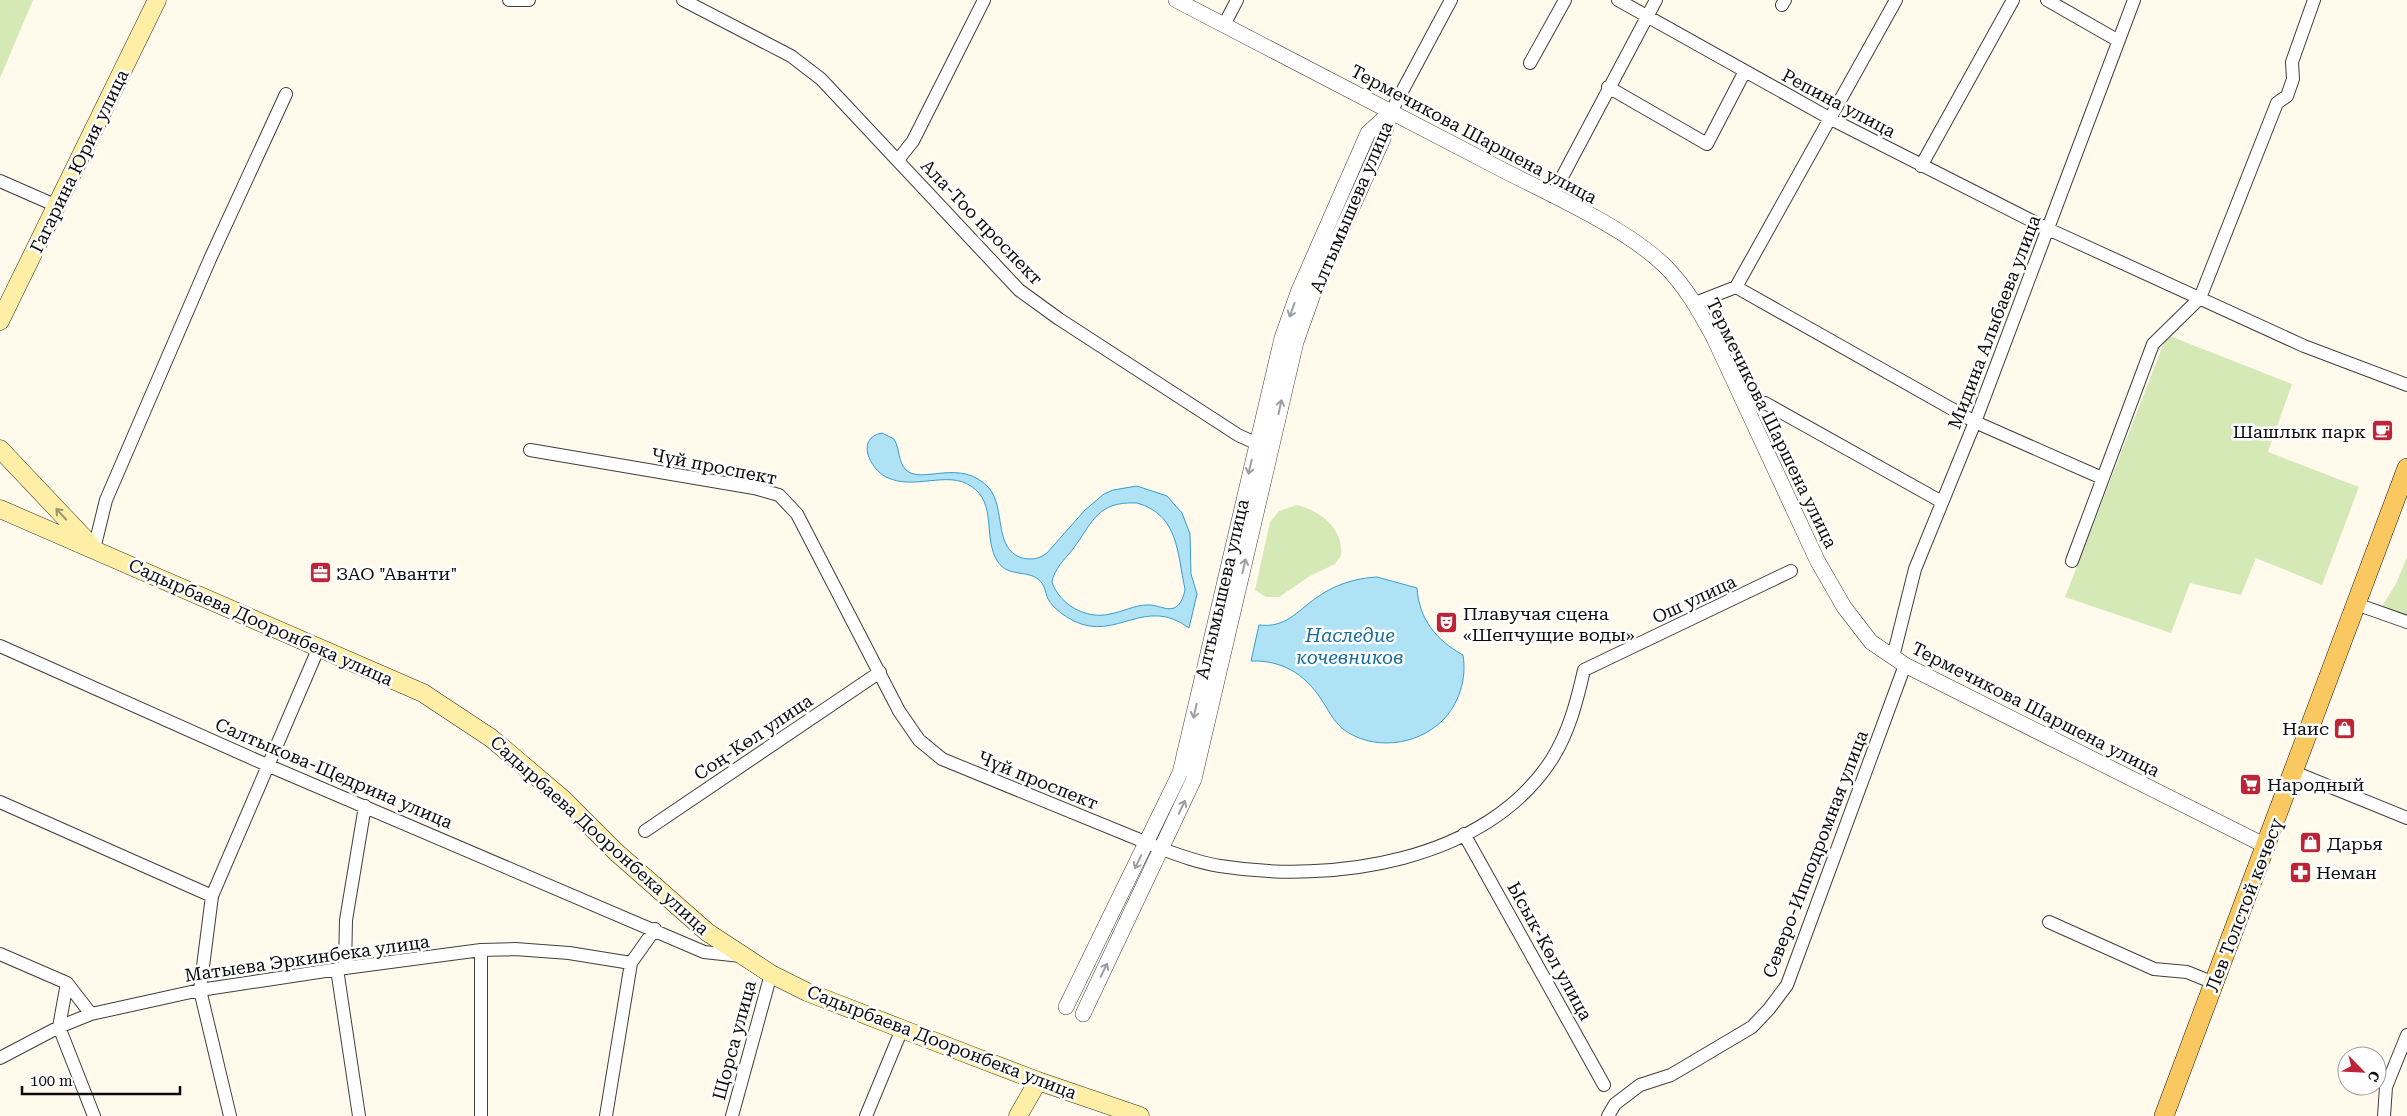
<svg xmlns="http://www.w3.org/2000/svg" width="2407" height="1116" viewBox="0 0 2407 1116" font-family="'Roboto Serif',serif">
	<rect width="100%" height="100%" fill="#fffaeb"/>
	<path fill="#d4e9b5" d="M0,0H33L0,78Z
		M2167,335L2292,384L2268,452L2359,487L2322,585L2256,558L2241,595L2190,583L2171,633L2065,597Z
		M1297,505C1321,511 1344,529 1341,556L1335,564L1310,576L1279,597H1266L1255,590L1270,522L1279,511Z
		M2407,557V618L2382,606L2396,584Z"/>
	<path fill="#b0e2f6" stroke="#379dce" fill-rule="evenodd" d="M882,433L894,439C900,449 898,462 906,470C922,485 961,457 989,488C1006,508 993,549 1022,558C1032,560 1039,559 1047,553L1085,510L1104,494L1113,490L1137,486L1167,496L1182,513L1190,534L1191,574L1197,594L1189,628C1145,595 1116,642 1074,621C1064,616 1054,609 1048,599C1045,592 1045,584 1038,579C1026,570 1008,577 998,562C982,538 998,504 971,486C947,470 914,491 886,477C870,469 855,438 882,433ZM1137,503C1179,515 1177,553 1185,589C1184,596 1181,605 1174,608C1166,611 1156,604 1147,605C1135,605 1122,612 1110,614C1086,620 1059,604 1052,582C1054,569 1065,559 1073,549C1093,522 1097,501 1137,503Z
		M1377,577L1417,588C1419,619 1436,640 1463,655C1467,679 1459,704 1442,721C1416,746 1372,751 1343,729C1333,721 1328,709 1321,699C1304,673 1281,660 1251,661L1259,625C1286,628 1296,612 1316,598C1334,585 1355,578 1377,577Z"/>
	<g fill="none" stroke-linecap="round" stroke-linejoin="round">
		<defs>
			<path id="minor" d="M509,0H529
				M683,0L791,56L821,79L1019,290L1059,319L1238,435L1264,447
				M1618,0L1831,119L2048,229L2304,346L2407,385
				M2047,0L2117,40
				M1782,5L1785,0
				M1224,25L1237,0
				M1530,63L1565,0
				M1608,87L1707,144L1745,71
				M1391,112L1451,0
				M898,160L913,141L984,0
				M1921,166L2013,0
				M0,181L57,206
				M1552,196L1656,0
				M1736,287L1896,0
				M1695,303L1736,287L1975,422L2102,478
				M1746,406L1765,403L1942,502
				M530,450L754,488L779,495L797,514L899,711L919,740L942,759L1162,849C1181,856 1200,863 1220,866C1332,884 1486,862 1552,759C1569,732 1577,701 1584,670L1791,571
				M94,549L106,500L210,259L286,94
				M2072,561L2153,344L2200,298L2277,103L2287,96L2293,79L2292,62L2314,0
				M2356,604L2407,622
				M0,646L267,765L704,952L741,956
				M1893,657L1915,569L1975,422L2134,0
				M2294,772L2407,818
				M0,802L212,896
				M645,831L880,672
				M1464,834L1604,1085
				M2049,922L2154,969L2187,972L2214,983
				M481,950V1116
				M0,954L67,983L91,1014
				M345,968L346,920L365,806
				M337,969L359,1116
				M67,983L59,1027L94,1116
				M0,1058L59,1027L91,1014L200,990L345,968L481,950L515,949L569,953L631,963
				M230,1116L200,990L212,896L319,647
				M606,1116L631,963L655,929
				M732,1116L771,974
				M866,1116L902,1029
				M1608,1116L1615,1104L1640,1085L1671,1075L1752,1027L1769,1009L1787,985L1905,665
				M2384,1116L2386,1087L2407,1035"/>
			<path id="tertiary" d="M1176,0C1283,56 1391,112 1499,168C1549,194 1625,227 1665,266C1686,287 1700,312 1714,338L1817,560L1844,607L1871,642L1905,665L2266,846
				M1066,1007L1180,773L1282,338L1299,290L1368,133L1391,112
				M1083,1014L1194,779L1296,342L1313,294L1383,139L1390,113"/>
			<path id="secondary" d="M0,321L157,0
				M0,449L89,543
				M0,509L423,693L491,738L563,799L616,852L707,932L771,974L807,992L902,1029L1038,1081L1140,1116
				M1018,1116L1038,1081"/>
			<path id="primary" d="M2164,1116L2407,468"/>
		</defs>
		<use href="#minor" stroke="#3f3f3f" stroke-width="14"/>
		<use href="#tertiary" stroke="#3f3f3f" stroke-width="16"/>
		<use href="#secondary" stroke="#2e2e2e" stroke-width="19"/>
		<use href="#primary" stroke="#1d1d1d" stroke-width="20"/>
		<use href="#minor" stroke="#fff" stroke-width="12"/>
		<use href="#tertiary" stroke="#fff" stroke-width="15"/>
		<use href="#secondary" stroke="#ffeea6" stroke-width="18"/>
		<use href="#primary" stroke="#f9c861" stroke-width="19"/>
	</g>
	<defs><path id="oneway-shaft" d="M-6 0H5M1.5-3L5.5 0L1.5 3" fill="none" stroke-width="1.6" stroke-linecap="round" stroke-linejoin="round" transform="scale(1.25)"/></defs>
	<g stroke="#9e9e9e">
		<use href="#oneway-shaft" transform="translate(1292 310) rotate(110)"/>
		<use href="#oneway-shaft" transform="translate(1280 407) rotate(-78)"/>
		<use href="#oneway-shaft" transform="translate(1250 467) rotate(103)"/>
		<use href="#oneway-shaft" transform="translate(1244 566) rotate(-77)"/>
		<use href="#oneway-shaft" transform="translate(1195 711) rotate(103)"/>
		<use href="#oneway-shaft" transform="translate(1182 807) rotate(-64)"/>
		<use href="#oneway-shaft" transform="translate(1138 862) rotate(116)"/>
		<use href="#oneway-shaft" transform="translate(1104 970) rotate(-64)"/>
	</g>
	<use stroke="#9e9468" href="#oneway-shaft" transform="translate(61 514) rotate(-133)"/>
	<defs>
		<symbol id="cafe-square" viewBox="-11 -11 22 22"><rect x="-9" y="-9" width="18" height="18" rx="4" fill="#bd2437" stroke="#fff"/><path d="M-5.5-4.5H6V0H3Q3 3.5 0 3.5H-2.5Q-5.5 3.5-5.5 0ZM3-3.2v2h1.7v-2ZM-6 4.5H4V6H-6Z" fill="#fff"/></symbol>
		<symbol id="office-square" viewBox="-11 -11 22 22"><rect x="-9" y="-9" width="18" height="18" rx="4" fill="#bd2437" stroke="#fff"/><path d="M-6-3h4V-5.5h4V-3h4V5H-6ZM-1-4.5V-3h2v-1.5ZM-6 0V1H6V0Z" fill="#fff"/></symbol>
		<symbol id="theatre-square" viewBox="-11 -11 22 22"><rect x="-9" y="-9" width="18" height="18" rx="4" fill="#bd2437" stroke="#fff"/><path d="M-5-5.5Q0-4 5-5.5V0Q5 5 0 6Q-5 5-5 0ZM-3.3-2.5H-1v1.5H-3.3ZM1-2.5H3.3v1.5H1ZM-2.8 1Q0 5.5 2.8 1Z" fill="#fff"/></symbol>
		<symbol id="shop-square" viewBox="-11 -11 22 22"><rect x="-9" y="-9" width="18" height="18" rx="4" fill="#bd2437" stroke="#fff"/><path d="M-5-2.5h2.3a2.7 3.5 0 0 1 5.4 0H5L5.5 6h-11ZM-1.5-2.5h3a1.5 2.3 0 0 0-3 0Z" fill="#fff"/></symbol>
		<symbol id="supermarket-square" viewBox="-11 -11 22 22"><rect x="-9" y="-9" width="18" height="18" rx="4" fill="#bd2437" stroke="#fff"/><path d="M-6-5.5h2.5l.6 2H6L4.5 2H-2.5L-4.4-4H-6ZM-1.5 3.2a1.3 1.3 0 1 0 .1 0ZM3 3.2a1.3 1.3 0 1 0 .1 0Z" fill="#fff"/></symbol>
		<symbol id="pharmacy-square" viewBox="-11 -11 22 22"><rect x="-9" y="-9" width="18" height="18" rx="4" fill="#bd2437" stroke="#fff"/><path d="M-2-6h4v4h4v4h-4v4h-4v-4h-4v-4h4Z" fill="#fff"/></symbol>
	</defs>
	<g fill-rule="evenodd">
		<use href="#cafe-square" x="2370" y="418" width="25" height="25"/>
		<use href="#office-square" x="308" y="560" width="25" height="25"/>
		<use href="#theatre-square" x="1434" y="610" width="25" height="25"/>
		<use href="#shop-square" x="2332" y="716" width="25" height="25"/>
		<use href="#supermarket-square" x="2238" y="772" width="25" height="25"/>
		<use href="#shop-square" x="2298" y="830" width="25" height="25"/>
		<use href="#pharmacy-square" x="2288" y="860" width="25" height="25"/>
	</g>
	<g text-anchor="middle" dominant-baseline="central" stroke-width="5" stroke-linejoin="round" paint-order="stroke">
		<g font-size="18" fill="#0c0c0c" stroke="#fff">
			<text transform="translate(1839 103) rotate(28)">Репина улица</text>
			<text transform="translate(1474 134) rotate(28)">Термечикова Шаршена улица</text>
			<text transform="translate(79 161) rotate(-64)">Гагарина Юрия улица</text>
			<text transform="translate(1351 207) rotate(-67)">Алтымышева улица</text>
			<text transform="translate(982 222) rotate(46)">Ала-Тоо проспект</text>
			<text transform="translate(1994 322) rotate(-69)">Мидина Алыбаева улица</text>
			<text transform="translate(1772 423) rotate(64)">Термечикова Шаршена улица</text>
			<text transform="translate(714 466) rotate(11)">Чүй проспект</text>
			<text transform="translate(1222 589) rotate(-77)">Алтымышева улица</text>
			<text transform="translate(1694 599) rotate(-25)">Ош улица</text>
			<text transform="translate(261 622) rotate(24)">Садырбаева Дооронбека улица</text>
			<text transform="translate(2036 709) rotate(27)">Термечикова Шаршена улица</text>
			<text transform="translate(753 737) rotate(-34)">Соң-Көл улица</text>
			<text transform="translate(334 773) rotate(23)">Салтыкова-Щедрина улица</text>
			<text transform="translate(1038 780) rotate(22)">Чүй проспект</text>
			<text transform="translate(600 835) rotate(42)">Садырбаева Дооронбека улица</text>
			<text transform="translate(1815 854) rotate(-69)">Северо-Ипподромная улица</text>
			<text transform="translate(2244 905) rotate(-69)">Лев Толстой көчөсү</text>
			<text transform="translate(1550 951) rotate(61)">Ысык-Көл улица</text>
			<text transform="translate(307 958) rotate(-8)">Матыева Эркинбека улица</text>
			<text transform="translate(734 1040) rotate(-75)">Щорса улица</text>
			<text transform="translate(942 1042) rotate(21)">Садырбаева Дооронбека улица</text>
		</g>
		<g font-size="18" fill="#0c0c0c" stroke="#fff" text-anchor="start">
			<text x="2366" y="431" text-anchor="end">Шашлык парк</text>
			<text x="336" y="573">ЗАО "Аванти"</text>
			<text x="1463" y="613">Плавучая сцена<tspan x="1463" dy="21">«Шепчущие воды»</tspan></text>
			<text x="2329" y="728" text-anchor="end">Наис</text>
			<text x="2267" y="784">Народный</text>
			<text x="2327" y="843">Дарья</text>
			<text x="2316" y="872">Неман</text>
		</g>
		<g font-size="19" font-style="italic" fill="#156d9e" stroke="#fff">
			<text x="1350" y="635">Наследие<tspan x="1350" dy="22">кочевников</tspan></text>
		</g>
	</g>
	<g transform="translate(2362 1071) rotate(114)"><circle r="24" fill="#ffffff" stroke="#9e9e9e"/>
	<path d="M0-4L9 19L0 12L-9 19Z" fill="#bd2437"/>
	<text y="-8" font-size="14" font-weight="bold" text-anchor="middle" fill="#0c0c0c">С</text>
	</g>
	<path d="M22 1086v8h158v-8" fill="none" stroke="#0c0c0c" stroke-width="2.5"/>
	<text x="30" y="1086" font-size="15" fill="#0c0c0c" stroke="#ffffff" stroke-width="4" paint-order="stroke">100 m</text>
</svg>
